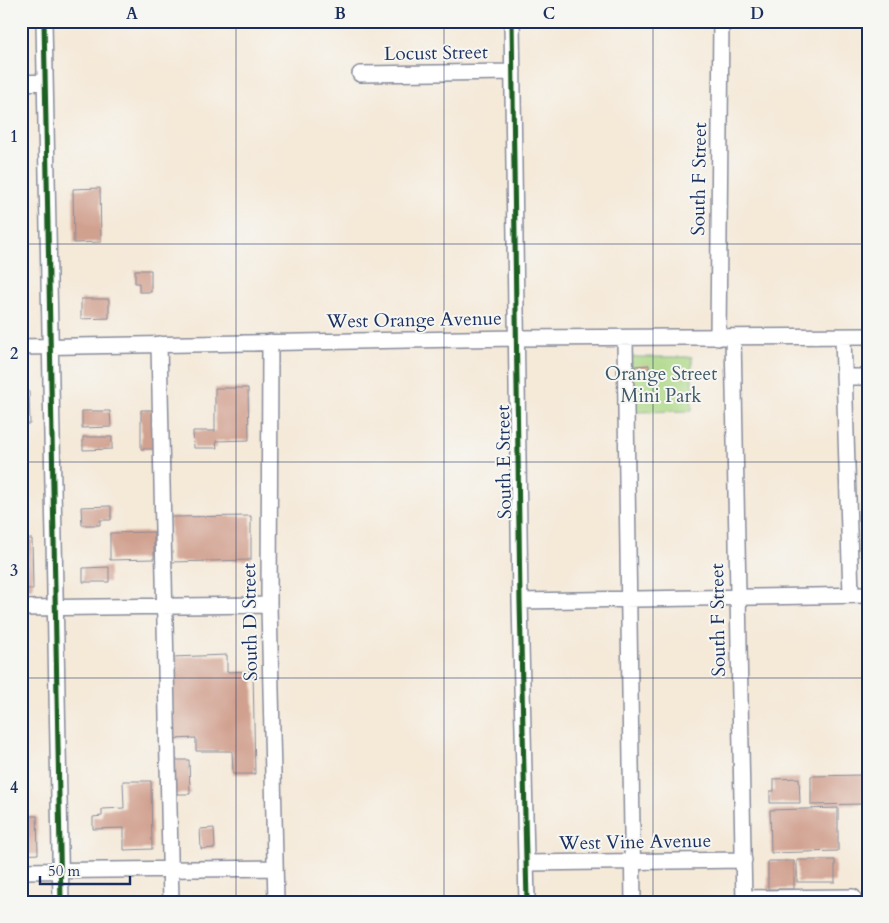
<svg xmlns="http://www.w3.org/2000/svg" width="889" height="923" viewBox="0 0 889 923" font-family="Cardo,serif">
	<rect width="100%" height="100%" fill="#f6f6f2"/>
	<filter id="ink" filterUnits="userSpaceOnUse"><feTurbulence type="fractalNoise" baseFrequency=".02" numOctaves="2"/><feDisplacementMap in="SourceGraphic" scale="10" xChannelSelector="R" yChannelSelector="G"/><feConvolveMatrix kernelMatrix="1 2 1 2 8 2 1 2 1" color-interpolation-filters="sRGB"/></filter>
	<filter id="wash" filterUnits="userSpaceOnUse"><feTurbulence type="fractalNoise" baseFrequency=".0096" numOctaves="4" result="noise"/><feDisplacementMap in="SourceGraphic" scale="20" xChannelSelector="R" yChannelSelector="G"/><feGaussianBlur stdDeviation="1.12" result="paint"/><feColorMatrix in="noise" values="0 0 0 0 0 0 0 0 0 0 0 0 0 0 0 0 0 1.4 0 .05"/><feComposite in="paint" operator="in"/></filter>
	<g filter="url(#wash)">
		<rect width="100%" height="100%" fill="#f5e9d8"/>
		<path fill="#abd784" stroke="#638371" d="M630,357H692V411L632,412Z"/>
		<g id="blocks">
			<path fill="#d1a190" d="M100,188L101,242L74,243L73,189Z
				M21,251H24V271H21Z
				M135,270H151V292H139V283H135Z
				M81,299H109V318L81,319Z
				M649,365V376L636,377L635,366Z
				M215,388H248L249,440L216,441L217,448H194L193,431H215Z
				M29,391L30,424H21V392Z
				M141,410H155V449H141Z
				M82,411H110L111,427L82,428Z
				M83,437H112V449L83,450Z
				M111,506V520H100V525H82L81,507Z
				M251,516V560L171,562L170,517Z
				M154,532V559L110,560V533Z
				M21,539H32L33,589H21Z
				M109,567V582H83V568Z
				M227,655V672L253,671L255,774H233L232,751H196V738L173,739L171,657Z
				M172,760H189L190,794H173Z
				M863,775V804L811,805V776Z
				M799,778L800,803H770V791H774V779Z
				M123,781H151L152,849L124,850V828L93,829V817L102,816V809L124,808Z
				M838,808V851L771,853L770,810Z
				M21,816H37L38,854L21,855Z
				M214,828L215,848L201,849L200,829Z
				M797,860H835V882H797Z
				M768,861H794V889H768Z
				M38,895V902H21V896Z"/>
		</g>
	</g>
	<g filter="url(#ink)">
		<use href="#blocks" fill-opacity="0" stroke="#888c9b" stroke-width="1"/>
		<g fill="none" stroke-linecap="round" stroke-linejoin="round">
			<defs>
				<path id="minor" d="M44,21L61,902
					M512,21L520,601L527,902
					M360,74L513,72
					M21,83L45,82
					M733,337L744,902
					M843,337L851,595
					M625,338L633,902
					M718,338L721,21
					M270,342L269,605L276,902
					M159,344L171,902
					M21,347L518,338L868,336
					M844,377H868
					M520,601L868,595
					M21,608L269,605
					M527,863L744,860
					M21,871L275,868
					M744,898L853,897V902"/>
			</defs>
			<use href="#minor" stroke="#888c9b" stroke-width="18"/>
			<use href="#minor" stroke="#fff" stroke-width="15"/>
			<defs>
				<path id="cycleway" d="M44,21L61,902
					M512,21L520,601L527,902"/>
			</defs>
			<use href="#cycleway" stroke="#f6f6f2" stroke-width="8"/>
			<use href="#cycleway" stroke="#1b5e20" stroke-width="5"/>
		</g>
	</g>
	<path fill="none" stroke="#1b2f5e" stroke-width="1" stroke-opacity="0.55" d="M236,21V902M444,21V902M653,21V902M21,244H868M21,462H868M21,678H868"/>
	<g text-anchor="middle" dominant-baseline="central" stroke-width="4" stroke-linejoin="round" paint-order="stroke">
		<g font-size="19" fill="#1b2f5e" stroke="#f6f6f2">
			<text transform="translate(436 53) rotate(-1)">Locust Street</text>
			<text transform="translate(699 179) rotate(-89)">South F Street</text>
			<text transform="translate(414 320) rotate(-1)">West Orange Avenue</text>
			<text transform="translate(504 462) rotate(-91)">South E Street</text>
			<text transform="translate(718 620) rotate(-91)">South F Street</text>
			<text transform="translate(250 622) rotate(-91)">South D Street</text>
			<text transform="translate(635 842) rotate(-1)">West Vine Avenue</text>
		</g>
		<g font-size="19" fill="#3f5968" stroke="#f6f6f2">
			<text x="661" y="374">Orange Street<tspan x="661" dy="22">Mini Park</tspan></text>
		</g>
	</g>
	<rect width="889" height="923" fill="none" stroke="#f6f6f2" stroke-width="55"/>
	<path d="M40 876v8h90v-8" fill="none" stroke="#1b2f5e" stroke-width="2.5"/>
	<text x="48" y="876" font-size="15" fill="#1b2f5e" stroke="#f6f6f2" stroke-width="4" paint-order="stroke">50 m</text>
	<rect x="28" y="28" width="834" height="868" fill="none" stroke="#1b2f5e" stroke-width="2"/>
	<g font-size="16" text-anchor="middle" font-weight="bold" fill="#1b2f5e">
		<text x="132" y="19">A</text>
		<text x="340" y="19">B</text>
		<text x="549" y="19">C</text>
		<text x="757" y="19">D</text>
		<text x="14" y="142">1</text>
		<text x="14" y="359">2</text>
		<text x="14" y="576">3</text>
		<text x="14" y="793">4</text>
	</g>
</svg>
